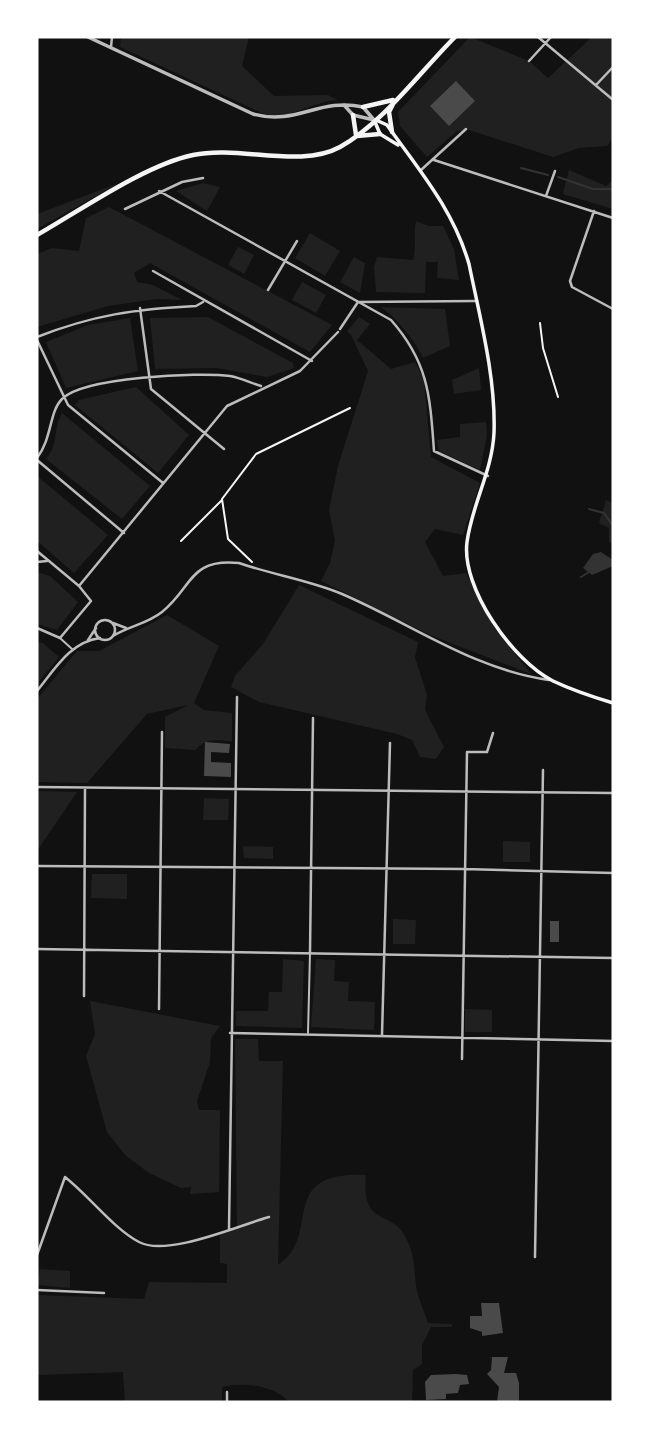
<svg xmlns="http://www.w3.org/2000/svg" width="650" height="1439" viewBox="0 0 650 1439" font-family="'PT Sans',sans-serif">
	<rect width="100%" height="100%" fill="#111"/>
	<path fill="#202020" d="M121,37H249L242,66L274,96L328,95L337,100C311,102 293,119 266,115L120,47Z
		M470,37L529,61L548,78L592,37H613V138L607,146L579,148L553,157L466,129L456,132L427,157L400,126L398,112Z
		M569,170L606,186L613,180V209L563,194Z
		M119,183L37,229V214Z
		M203,183L220,187L207,211L176,191Z
		M109,207L332,325L310,352L150,263L134,273L137,282L153,285L182,300L157,299L108,306L37,327V254L52,248L79,251L86,218Z
		M416,221L428,226H443L454,249L459,280L437,278L438,262H426L425,293L376,292L374,267L377,257L413,260C417,246 413,234 416,221Z
		M310,233L340,251L325,276L295,258Z
		M238,247L254,255L244,274L228,265Z
		M354,257L365,263L360,293L340,282Z
		M302,282L326,295L316,313L292,300Z
		M381,307L445,309L450,346L423,358C413,338 399,321 381,307Z
		M208,317L293,363L294,368L267,377L217,368L155,369L150,318Z
		M359,317L370,324L357,340L391,369L415,362L424,380L431,457L480,483L463,535L435,529L425,542L443,576L466,573L493,626L531,674L430,635L321,581L330,563L335,541L329,510L338,466L368,371L351,335L347,331Z
		M130,318L138,371L66,388L46,342L88,325Z
		M479,368L481,390L454,394L452,380Z
		M136,387L189,435L158,473L75,405L79,400Z
		M62,413L150,486L122,519L46,459C59,444 53,427 62,413Z
		M486,422L487,436L480,470L439,451L437,440L460,437V424Z
		M37,476L108,535L74,573L37,541Z
		M606,500L613,503V544L609,542V528L599,523Z
		M37,572L50,576L78,602L57,630L37,624Z
		M299,585L418,642L415,657L427,695L425,710L444,747L436,759L420,757L412,740L397,734L259,702L231,687L235,676L263,644Z
		M167,615L219,646L194,703L204,710L232,713V742C217,739 207,738 195,750L165,748V717L188,705L147,714L87,783L37,782V699L77,651H99Z
		M37,642L43,643L59,657L37,684Z
		M37,791L77,792L37,851Z
		M204,798L229,799L228,820H203Z
		M503,841L530,842V862H503Z
		M243,846L273,847V859L244,858Z
		M92,874H127V899L91,898Z
		M393,919L416,920L415,944H393Z
		M283,959L304,961L302,1028L236,1026V1011H268L269,992H282Z
		M316,959L335,960L334,981L349,982L348,1001L375,1002L374,1030L311,1027Z
		M90,1001L220,1026L211,1038L210,1062L197,1101L199,1110H220L219,1192L190,1194L191,1187L181,1188L149,1173L125,1155L107,1132L86,1056L95,1034Z
		M465,1009L492,1010V1032H465Z
		M235,1039H258L259,1061H283L278,1265C324,1235 274,1171 366,1175C361,1229 392,1208 406,1238C415,1255 414,1268 416,1286C418,1298 424,1311 428,1323L452,1324V1327H431L422,1345V1364L413,1370L412,1402H289C273,1385 245,1382 222,1387V1402H125L123,1372L37,1375V1295L144,1299L149,1282L227,1283V1264L220,1263V1235L237,1228Z
		M40,1269L70,1271V1288L37,1285Z"/>
	<path fill="#333" d="M601,552L613,560V566L592,575L583,568L593,554Z"/>
	<g fill="none" stroke-linecap="round" stroke-linejoin="round">
		<path stroke="#333" stroke-width="2" d="M521,168L548,175
			M558,177L593,189H613
			M589,509L604,513L613,526
			M581,577L589,572"/>
	</g>
	<path fill="#4a4a4a" d="M456,81L475,101L449,126L430,106Z
		M205,742L230,744L229,753L211,752V762L231,763V777L204,776Z
		M550,921H559V942H550Z
		M481,1303H499L503,1333L482,1336V1332L470,1328V1316H482Z
		M492,1357H508L504,1373H516L519,1383V1402H497L499,1387L487,1374L491,1370Z
		M456,1374L467,1375L469,1384L460,1385L458,1393L446,1394V1399L426,1400L425,1382L431,1375Z"/>
	<g fill="none" stroke-linecap="round" stroke-linejoin="round">
		<path stroke="#f5f5f5" stroke-width="2" d="M540,323L543,348L558,397
			M181,541L222,500
			M252,562L228,539L222,499L256,454L350,408"/>
		<path stroke="#bcbcbc" stroke-width="2" d="M60,638L72,649
			M308,1033L310,953"/>
		<path stroke="#bcbcbc" stroke-width="2.5" d="M538,37L612,99
			M111,47L112,37
			M529,61L551,37
			M596,85L613,67
			M434,160L613,218
			M421,170L466,129
			M159,191L391,320C429,363 430,397 434,451L488,476
			M546,196L555,171
			M125,209L182,182L203,178
			M594,211L570,281L572,287L613,309
			M153,271L312,361
			M268,290L297,241
			M140,308L151,389L224,449
			M340,329L358,302L476,301
			M37,337C93,315 135,309 196,306L203,302
			M37,340L68,405L163,483
			M37,458C52,439 49,412 62,399C83,377 199,372 230,376C241,378 251,383 261,386
			M37,460L124,533
			M37,551L79,586L91,601L60,638L37,628
			M37,562L47,561
			M79,586L227,406L300,371L338,332
			M95 630a10 10 0 1 1 20 0a10 10 0 1 1-20 0Z
			M113,623L126,628
			M113,636C129,626 147,624 162,612C193,587 189,558 239,563C273,575 309,580 342,594C412,624 472,669 549,680
			M88,640L96,628
			M37,691C55,669 70,642 100,638
			M37,787L613,793
			M37,866L464,869L613,873
			M37,949L613,958
			M310,952L313,718
			M84,996L85,788
			M159,1009L162,732
			M230,1033L613,1041
			M382,1035L390,743
			M462,1059L467,752H487L493,733
			M229,1229L237,697
			M37,1255L65,1177C89,1196 114,1229 139,1242C167,1257 237,1226 269,1217
			M535,1257L543,770
			M37,1290L104,1293
			M227,1402V1392"/>
		<path stroke="#bcbcbc" stroke-width="3.5" d="M88,37L253,114C297,126 319,97 363,107L374,120
			M344,105L353,115L374,120"/>
		<path stroke="#f5f5f5" stroke-width="3.5" d="M376,120L387,125C419,170 453,209 469,264C480,318 496,378 494,433C492,472 472,504 467,542C461,588 513,661 553,681C572,690 593,697 613,703
			M375,122L380,134L398,145"/>
		<path stroke="#f5f5f5" stroke-width="4.5" d="M363,107L393,100
			M353,115L356,135
			M392,132L389,112L393,104
			M357,136L380,134
			M37,235C81,210 145,165 193,155C239,145 300,169 340,147C382,124 421,71 455,37"/>
	</g>
	<rect width="650" height="1439" fill="none" stroke="#ffffff" stroke-width="77"/>
</svg>
